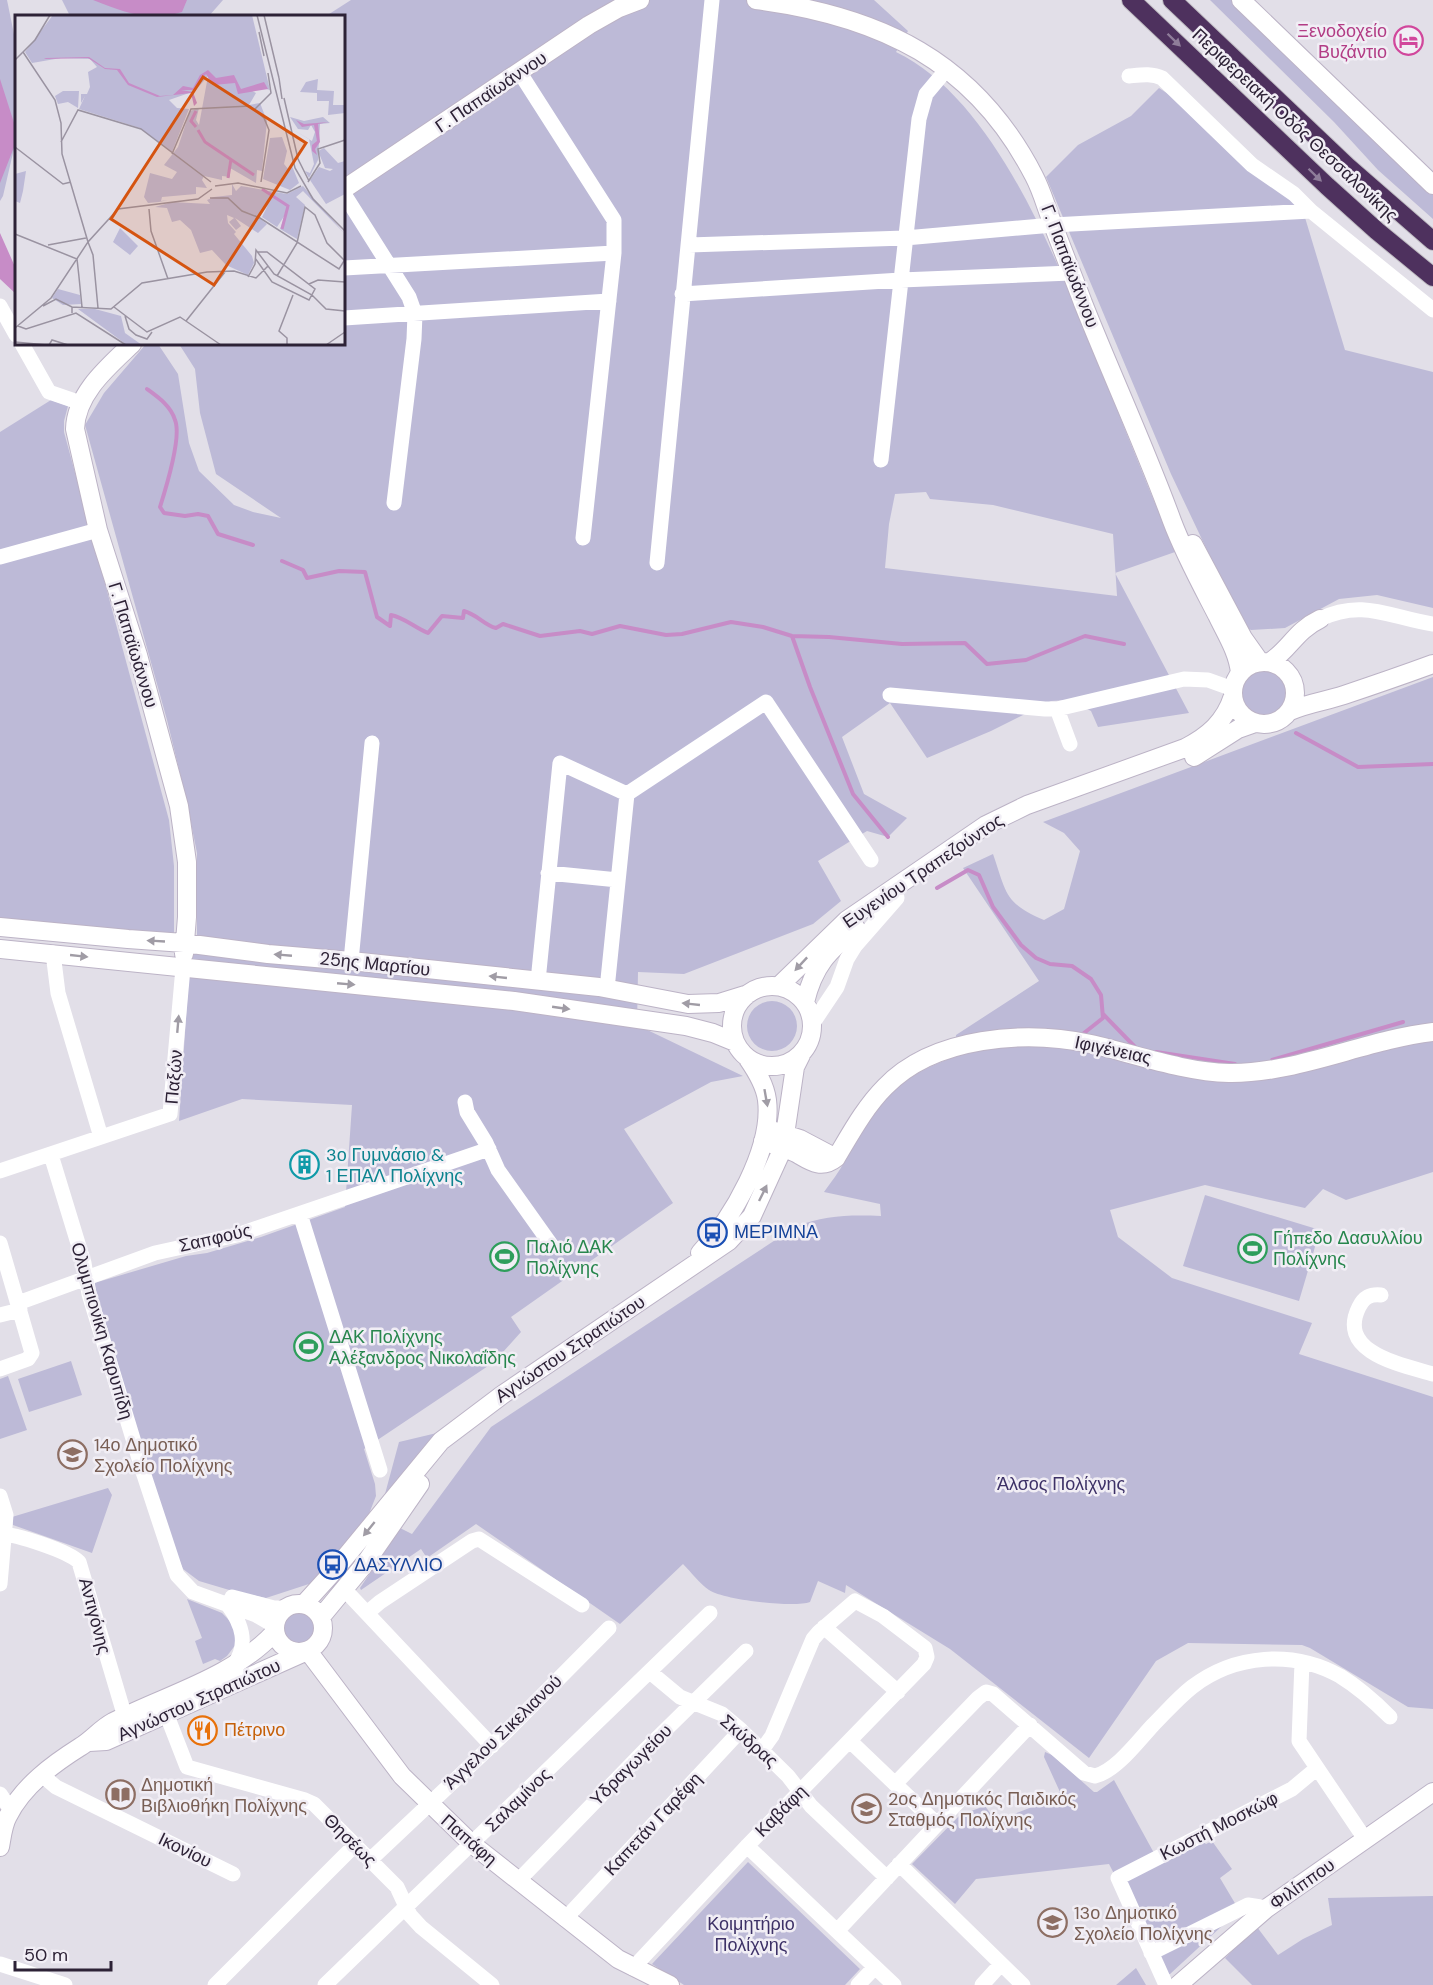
<svg xmlns="http://www.w3.org/2000/svg" width="1433" height="1985" viewBox="0 0 1433 1985" font-family="'DM Sans',sans-serif">
	<rect width="100%" height="100%" fill="#e2dfe8"/>
	<path fill="#bdbad7" fill-rule="evenodd" d="M0,0H7L16,44V140L3,196L0,201Z
		M62,0H223L209,16H70Z
		M351,0H874L908,31L896,52C996,100 1056,260 1097,358C1111,392 1123,426 1137,459C1149,490 1163,521 1175,552L1115,573L1189,713L1098,727L1091,711L1069,700L1051,701L991,731L927,758L890,703L842,737L864,794L907,818L888,837L867,831L818,861L841,901L813,924L684,974L638,972L637,1025L743,1076L711,1082L624,1129L673,1203L511,1317L521,1332L494,1362L364,1449L375,1484L376,1496L367,1519L312,1583L266,1598L236,1592L199,1581L183,1569L169,1538L91,1284L186,1256L207,1253L261,1237L345,1207L352,1105L242,1099L179,1121L189,974L197,939V853L186,798L167,720L85,425L104,393L146,344H158L178,374L189,443L199,471L234,505L253,512L281,518L216,474L200,413L195,369L179,344H344V16H326ZM926,492L930,499L993,505L1113,534L1117,596L885,568L889,524L895,494Z
		M1210,0H1232L1433,194V219L1378,170L1334,122Z
		M1159,88L1182,103L1300,201L1345,350L1433,372V608L1377,595L1339,599L1285,628L1251,630L1243,626L1171,474L1046,177L1078,145L1131,116Z
		M51,400L68,406L64,421V432L169,820L174,866V936L0,918V432Z
		M1241 693a23 23 0 1 1 46 0a23 23 0 1 1-46 0Z
		M1433,677V1172L1346,1200L1323,1189L1305,1208L1205,1185L1110,1210L1118,1237L1172,1278L1312,1323L1299,1354L1433,1397V1709L1408,1707L1310,1648L1302,1645L1188,1643L1156,1661L1089,1758L950,1649L846,1585L845,1593L818,1581L810,1602C794,1608 724,1600 709,1590C700,1584 691,1572 683,1564L620,1624L476,1524L427,1558L421,1549L361,1590L360,1588L400,1528L412,1534L491,1427L795,1227C825,1215 849,1215 881,1216L880,1204L824,1192C831,1182 839,1172 845,1161C858,1139 869,1113 888,1095C908,1076 931,1065 957,1056L956,1035L1039,981L963,868L993,854C1006,891 1004,904 1044,920L1064,909L1080,851L1064,833L1043,822Z
		M747 1026a25 25 0 1 1 50 0a25 25 0 1 1-50 0Z
		M1205,1195L1320,1230L1299,1301L1183,1266Z
		M71,1361L82,1395L29,1412L18,1379Z
		M8,1376L27,1430L0,1439V1379Z
		M441,1432L387,1493L385,1494L399,1442Z
		M108,1488L112,1495L92,1553L13,1525L12,1517Z
		M187,1599L222,1613L235,1626L236,1644L227,1656L220,1661L215,1659L203,1664L195,1641L202,1638Z
		M281 1628a19 19 0 1 1 38 0a19 19 0 1 1-38 0Z
		M1045,1752L1052,1755L1094,1792H1097L1114,1780L1160,1864L1203,1842L1206,1844L1212,1841L1232,1869L1220,1878L1236,1905L1152,1947L1109,1864L976,1879L955,1904L912,1864L960,1815L985,1806L996,1821L1032,1807L1060,1792L1044,1757Z
		M748,1862L860,1969L845,1985H684L652,1964Z
		M1433,1896V1985H1252L1225,1958L1257,1927L1278,1955L1303,1939L1332,1925L1328,1898Z
		M1222,1926L1170,1974H1168L1159,1955Z
		M1136,1968L1146,1985H1116Z"/>
	<path fill="#c78cc7" d="M93,0H187L182,12C148,23 125,12 93,0Z
		M0,79L16,129V142L0,183Z
		M0,233L16,269V294L0,279Z"/>
	<g fill="none" stroke-linecap="round" stroke-linejoin="round">
		<path stroke="#c78cc7" stroke-width="4" d="M147,389C158,397 171,406 175,420C182,437 166,488 160,507L164,513L185,516L198,514L208,516L218,534L253,545
			M282,561L303,570L307,578L339,571L365,572L377,617L390,626L391,615C405,618 414,627 428,633L442,616L463,618L464,611C478,615 484,625 496,628L503,624L540,636L580,631L592,634L620,626L666,635L682,634L731,622L763,627L792,636L829,637L902,644L965,643L987,664L1026,660L1085,636L1124,644
			M792,636L810,687L853,794L888,837
			M1296,733L1358,767L1433,764
			M937,888L968,870L979,875L993,907L1021,945L1036,958L1050,964L1072,966L1091,979L1101,995L1103,1018L1079,1037
			M1103,1014L1137,1049
			M1156,1052L1235,1064
			M1272,1060L1403,1022"/>
		<defs>
			<path id="secondary" d="M756,0C880,16 975,61 1034,176C1042,191 1046,207 1052,222C1062,249 1073,276 1083,303C1112,376 1145,447 1172,521C1184,553 1201,584 1217,615C1226,634 1238,652 1240,673
				M1241,0L1433,185
				M344,189L589,25L619,8L640,0
				M132,344C109,366 76,393 75,429L98,530L138,655L179,806L187,862V917L184,954
				M1193,544L1243,638L1260,662
				M1233 693a31 31 0 1 1 62 0a31 31 0 1 1-62 0Z
				M1270,662C1291,648 1295,631 1320,619
				M1290,711C1308,703 1326,701 1344,695C1374,685 1403,675 1433,664
				M1194,757L1238,729L1255,723
				M0,927L128,939L184,943L268,954L351,961L599,987L688,1004L719,1003L748,994
				M0,949L514,1001L686,1026L713,1033L735,1042
				M732 1026a40 40 0 1 1 80 0a40 40 0 1 1-80 0Z
				M779,986L847,920L986,825L1027,805L1185,748C1208,736 1225,722 1233,696
				M805,1002C814,965 828,952 856,928
				M775,1131L800,1139L836,1158
				M763,1141C774,1145 785,1148 796,1153C810,1161 821,1170 836,1158C851,1133 865,1107 885,1087C934,1036 1026,1030 1091,1044C1135,1054 1184,1072 1229,1073C1296,1074 1365,1040 1433,1032
				M700,1253C732,1219 773,1149 767,1100C765,1085 757,1072 748,1059
				M275 1628a24 24 0 1 1 48 0a24 24 0 1 1-48 0Z
				M304,1604L333,1572L441,1441L502,1395L729,1241L752,1216L783,1148L795,1067L801,1055
				M321,1617L364,1565L420,1484
				M308,1651L402,1776L472,1844L618,1959L670,1985
				M89,1742L106,1741L307,1651
				M0,1847C2,1836 3,1825 8,1816C23,1786 53,1764 80,1747C92,1740 100,1729 113,1722C168,1694 232,1678 275,1632
				M1178,1985L1267,1908L1433,1792"/>
			<path id="highway" d="M1131,0L1327,186L1377,231L1433,277
				M1172,0L1347,166L1433,241"/>
		</defs>
		<use href="#secondary" stroke="#bcb3c6" stroke-width="20"/>
		<use href="#highway" stroke="#c0bdc3" stroke-width="20"/>
		<path stroke="#fff" stroke-width="15" d="M520,73L614,220V253L583,538
			M1129,76C1140,75 1152,73 1162,78L1252,165L1294,194L1311,211L1433,310
			M344,194L409,297L415,314L414,339L394,503
			M689,245L905,238L1053,225L1311,211
			M344,268L614,253
			M682,294L901,280L1071,273
			M0,306L16,335
			M344,318L609,301
			M22,344L49,392L81,403
			M881,460L919,119L926,94L947,69
			M0,557L98,530
			M657,563L712,0
			M1320,619C1363,598 1391,618 1433,624
			M890,695L1045,709H1057L1184,679L1208,680L1233,689
			M1057,709L1070,744
			M627,794L766,702L871,860
			M548,873L618,880
			M53,953L58,993L101,1137
			M351,961L372,743
			M538,981L560,763L627,794
			M607,989L627,794
			M813,1023L837,987L847,959L855,946L897,898
			M465,1102L467,1112L486,1143L498,1170L552,1246
			M51,1155L84,1263L89,1294L144,1475L177,1575L193,1592L256,1615L275,1626
			M0,1171L170,1114L183,968
			M300,1214L380,1470
			M0,1243L32,1353L28,1359L0,1369
			M1381,1295C1370,1294 1364,1297 1359,1307C1336,1353 1403,1365 1433,1374
			M18,1303L155,1253L237,1235L489,1149
			M0,1315L20,1310
			M0,1496L6,1515L0,1584
			M0,1534C16,1534 68,1551 79,1562L125,1717
			M344,1589L492,1746
			M232,1597L274,1608H285
			M228,1605C242,1624 249,1644 234,1665
			M367,1613L380,1602L472,1541L479,1539L582,1605
			M824,1627L898,1692
			M1302,1662L1299,1741L1365,1839
			M650,1672L680,1697L722,1714L741,1730L788,1776L811,1806L887,1878
			M166,1713L187,1767L305,1800L314,1804L397,1887L410,1915L421,1927L492,1985
			M850,1741L937,1824
			M42,1775L56,1787L233,1874
			M895,1784L978,1698L986,1692L993,1694L1084,1773L1095,1776C1116,1771 1138,1741 1153,1725C1166,1712 1178,1698 1192,1687C1235,1654 1293,1650 1340,1676C1358,1687 1375,1702 1390,1717
			M0,1794L11,1810
			M747,1846L894,1985
			M370,1860L506,1732L609,1628
			M899,1864L1023,1985
			M518,1881L646,1749L746,1651
			M565,1919L741,1730
			M837,1931L1030,1725
			M1151,1953L1248,1905L1267,1908
			M0,1964L65,1985
			M633,1968L747,1846L924,1664L927,1657L925,1648L883,1616L855,1601L819,1632L813,1639L772,1736L762,1750
			M215,1985L355,1845
			M325,1985L710,1613
			M858,1985L875,1967
			M982,1985L1001,1964
			M1166,1985L1118,1878L1292,1789L1316,1769"/>
		<use href="#secondary" stroke="#fff" stroke-width="18"/>
		<use href="#highway" stroke="#4e315e" stroke-width="18"/>
	</g>
	<defs><path id="oneway-solid" d="M-6-.8H1V-3.2L6.5 0L1 3.2V.8H-6Z" transform="scale(1.5)"/></defs>
	<g fill="#8f7d9a">
		<use href="#oneway-solid" transform="translate(1174 40) rotate(44)"/>
		<use href="#oneway-solid" transform="translate(1315 175) rotate(44)"/>
	</g>
	<g fill="#a09ca5">
		<use href="#oneway-solid" transform="translate(156 941) rotate(-177)"/>
		<use href="#oneway-solid" transform="translate(283 955) rotate(-175)"/>
		<use href="#oneway-solid" transform="translate(79 956) rotate(6)"/>
		<use href="#oneway-solid" transform="translate(801 964) rotate(133)"/>
		<use href="#oneway-solid" transform="translate(498 977) rotate(-174)"/>
		<use href="#oneway-solid" transform="translate(346 984) rotate(5)"/>
		<use href="#oneway-solid" transform="translate(691 1004) rotate(-174)"/>
		<use href="#oneway-solid" transform="translate(561 1008) rotate(8)"/>
		<use href="#oneway-solid" transform="translate(178 1024) rotate(-85)"/>
		<use href="#oneway-solid" transform="translate(766 1098) rotate(80)"/>
		<use href="#oneway-solid" transform="translate(763 1193) rotate(-64)"/>
		<use href="#oneway-solid" transform="translate(369 1529) rotate(129)"/>
	</g>
	<defs>
		<symbol id="hotel-ring" viewBox="-11 -11 22 22"><circle r="9.5" fill="#f1eef5" stroke="#d1479c" stroke-width="1.5"/><path d="M-6-4.5h1.5V1H6V5H4.5V3h-9V5H-6ZM-4 0a1.8 1.8 0 1 1 3.6 0ZM.5 0V-2.5h3Q6-2.5 6 0Z" fill="#d1479c"/></symbol>
		<symbol id="building-ring" viewBox="-11 -11 22 22"><circle r="9.5" fill="#f1eef5" stroke="#0f9aa8" stroke-width="1.5"/><path d="M-4-6H4V6H1V3H-1V6H-4ZM-2.5-4.3h1.7v1.8h-1.7ZM.8-4.3h1.7v1.8H.8ZM-2.5-1h1.7V.8h-1.7ZM.8-1h1.7V.8H.8Z" fill="#0f9aa8"/></symbol>
		<symbol id="bus-ring" viewBox="-11 -11 22 22"><circle r="9.5" fill="#f1eef5" stroke="#1a4fb4" stroke-width="1.5"/><path d="M-5-6H5V4H4V6H2V4H-2V6H-4V4H-5ZM-3.5-4V0h7V-4ZM-3.5 1.2v1.5H-2V1.2ZM2 1.2v1.5H3.5V1.2Z" fill="#1a4fb4"/></symbol>
		<symbol id="stadium-ring" viewBox="-11 -11 22 22"><circle r="9.5" fill="#f1eef5" stroke="#2e9e5b" stroke-width="1.5"/><path d="M0-5a6.5 5 0 1 0 0 10a6.5 5 0 1 0 0-10ZM-3.5-1.8h7v3.6h-7Z" fill="#2e9e5b"/></symbol>
		<symbol id="school-ring" viewBox="-11 -11 22 22"><circle r="9.5" fill="#f1eef5" stroke="#8d6e63" stroke-width="1.5"/><path d="M0-5L7-2L0 1L-7-2ZM-4 1L0 2.5L4 1V4Q0 6-4 4Z" fill="#8d6e63"/></symbol>
		<symbol id="restaurant-ring" viewBox="-11 -11 22 22"><circle r="9.5" fill="#f1eef5" stroke="#e8710a" stroke-width="1.5"/><path d="M-5-6h1v4h1v-4h1v4h1v-4h1v5L-1.5 .5V6h-2V.5L-5-1ZM5-6V6H3V1.5H1.5Q1.5-4 5-6Z" fill="#e8710a"/></symbol>
		<symbol id="library-ring" viewBox="-11 -11 22 22"><circle r="9.5" fill="#f1eef5" stroke="#8d6e63" stroke-width="1.5"/><path d="M-6-4Q-3-5.5-.7-3.5V5Q-3 3-6 4ZM6-4Q3-5.5 .7-3.5V5Q3 3 6 4Z" fill="#8d6e63"/></symbol>
	</defs>
	<g fill-rule="evenodd">
		<use href="#hotel-ring" x="1392" y="24" width="33" height="33"/>
		<use href="#building-ring" x="288" y="1148" width="33" height="33"/>
		<use href="#bus-ring" x="696" y="1216" width="33" height="33"/>
		<use href="#stadium-ring" x="1236" y="1232" width="33" height="33"/>
		<use href="#stadium-ring" x="488" y="1240" width="33" height="33"/>
		<use href="#stadium-ring" x="292" y="1330" width="33" height="33"/>
		<use href="#school-ring" x="56" y="1438" width="33" height="33"/>
		<use href="#bus-ring" x="316" y="1548" width="33" height="33"/>
		<use href="#restaurant-ring" x="186" y="1714" width="33" height="33"/>
		<use href="#library-ring" x="104" y="1778" width="33" height="33"/>
		<use href="#school-ring" x="850" y="1792" width="33" height="33"/>
		<use href="#school-ring" x="1036" y="1906" width="33" height="33"/>
	</g>
	<g text-anchor="middle" dominant-baseline="central" stroke-width="5" stroke-linejoin="round" paint-order="stroke">
		<g font-size="18" fill="#b23c85" stroke="#f1eef5" text-anchor="end">
			<text x="1387" y="31">Ξενοδοχείο<tspan x="1387" dy="21">Βυζάντιο</tspan></text>
		</g>
		<g font-size="18" fill="#2d2236" stroke="#f1eef5">
			<text transform="translate(491 92) rotate(-34)">Γ. Παπαϊωάννου</text>
			<text transform="translate(1295 125) rotate(43)">Περιφερειακή Οδός Θεσσαλονίκης</text>
			<text transform="translate(1070 266) rotate(69)">Γ. Παπαϊωάννου</text>
			<text transform="translate(133 645) rotate(73)">Γ. Παπαϊωάννου</text>
			<text transform="translate(923 871) rotate(-34)">Ευγενίου Τραπεζούντος</text>
			<text transform="translate(375 964) rotate(6)">25ης Μαρτίου</text>
			<text transform="translate(1113 1050) rotate(12)">Ιφιγένειας</text>
			<text transform="translate(174 1077) rotate(-85)">Παξών</text>
			<text transform="translate(215 1238) rotate(-13)">Σαπφούς</text>
			<text transform="translate(102 1331) rotate(74)">Ολυμπιονίκη Καρυπίδη</text>
			<text transform="translate(570 1349) rotate(-34)">Αγνώστου Στρατιώτου</text>
			<text transform="translate(95 1616) rotate(75)">Αντιγόνης</text>
			<text transform="translate(199 1700) rotate(-24)">Αγνώστου Στρατιώτου</text>
			<text transform="translate(503 1732) rotate(-44)">Άγγελου Σικελιανού</text>
			<text transform="translate(749 1741) rotate(41)">Σκύδρας</text>
			<text transform="translate(631 1765) rotate(-45)">Υδραγωγείου</text>
			<text transform="translate(518 1800) rotate(-44)">Σαλαμίνος</text>
			<text transform="translate(781 1811) rotate(-45)">Καβάφη</text>
			<text transform="translate(653 1824) rotate(-47)">Καπετάν Γαρέφη</text>
			<text transform="translate(1219 1826) rotate(-27)">Κωστή Μοσκώφ</text>
			<text transform="translate(350 1840) rotate(45)">Θησέως</text>
			<text transform="translate(469 1840) rotate(41)">Παπάφη</text>
			<text transform="translate(185 1850) rotate(26)">Ικονίου</text>
			<text transform="translate(1302 1884) rotate(-35)">Φιλίππου</text>
		</g>
		<g font-size="18" fill="#0d838f" stroke="#f1eef5" text-anchor="start">
			<text x="326" y="1155">3ο Γυμνάσιο &amp;<tspan x="326" dy="21">1 ΕΠΑΛ Πολίχνης</tspan></text>
		</g>
		<g font-size="18" fill="#164399" stroke="#f1eef5" text-anchor="start">
			<text x="734" y="1232">ΜΕΡΙΜΝΑ</text>
			<text x="354" y="1565">ΔΑΣΥΛΛΙΟ</text>
		</g>
		<g font-size="18" fill="#27864d" stroke="#f1eef5" text-anchor="start">
			<text x="1273" y="1238">Γήπεδο Δασυλλίου<tspan x="1273" dy="21">Πολίχνης</tspan></text>
			<text x="526" y="1247">Παλιό ΔΑΚ<tspan x="526" dy="21">Πολίχνης</tspan></text>
			<text x="329" y="1337">ΔΑΚ Πολίχνης<tspan x="329" dy="21">Αλέξανδρος Νικολαΐδης</tspan></text>
		</g>
		<g font-size="18" fill="#785e54" stroke="#f1eef5" text-anchor="start">
			<text x="94" y="1445">14ο Δημοτικό<tspan x="94" dy="21">Σχολείο Πολίχνης</tspan></text>
			<text x="141" y="1785">Δημοτική<tspan x="141" dy="21">Βιβλιοθήκη Πολίχνης</tspan></text>
			<text x="888" y="1799">2ος Δημοτικός Παιδικός<tspan x="888" dy="21">Σταθμός Πολίχνης</tspan></text>
			<text x="1074" y="1913">13ο Δημοτικό<tspan x="1074" dy="21">Σχολείο Πολίχνης</tspan></text>
		</g>
		<g font-size="18" fill="#3d3167" stroke="#f1eef5">
			<text x="1061" y="1484">Άλσος Πολίχνης</text>
			<text x="751" y="1924">Κοιμητήριο<tspan x="751" dy="21">Πολίχνης</tspan></text>
		</g>
		<g font-size="18" fill="#c56008" stroke="#f1eef5" text-anchor="start">
			<text x="224" y="1730">Πέτρινο</text>
		</g>
	</g>
	<g transform="translate(15 15)">
		<rect width="330" height="330" fill="#e2dfe8"/>
		<path d="M38,0H237L255,75L242,71L233,74L241,78L234,90L245,88L252,106L247,156L242,155L241,168L215,153V162L207,161V165L189,161L187,165L192,173L181,172V179L147,182L146,186L153,185L144,187L133,188L129,182L135,158L157,164L162,157L149,150L163,132L175,96L184,93L181,105L184,110L193,61L180,76L154,85L162,93L174,94L157,137L125,113L64,94L70,81L66,88V79H72L75,72L73,57L82,52L75,44L46,43L17,48L10,37ZM303,64L302,75L319,76L318,90H330V98L313,100L314,86H302V78L285,77L291,67ZM48,76H64L63,93L53,87L43,89L40,81ZM275,102L289,106L308,102L315,108L305,109L303,145L294,163L290,156L295,158L299,149L294,124L277,114L297,126L300,117L296,110L293,115L283,114ZM267,122L272,136L269,149L274,155L277,151L284,168L275,175L248,164L255,123ZM309,133L323,148L330,146V179L311,189L295,165L304,152L315,156L318,154L310,153L303,136ZM11,156L8,176L5,188L0,186V159ZM217,169L221,176L226,171L272,179L288,171L330,219L288,176L281,182L290,190L282,224L265,214L270,200L262,212L247,202L253,190L244,203L252,209L243,218L220,203L226,211L221,215L214,207L219,203L212,200L213,208L221,217L219,219L237,241L239,248L233,260L211,250L197,235L185,238L176,215L165,205L157,207L152,193L140,192L157,187L195,189L192,185L199,182L217,180ZM105,213L123,231L115,240L98,227ZM43,274L65,280L66,289L48,290L37,283ZM63,294H80L106,301L110,318L127,330H112Z" fill="#bdbad7"/>
		<path d="M74,42L90,53L105,54L114,68L145,81L158,80L168,71L178,73L185,60L193,55L201,63L219,60L226,74L249,67L253,74L223,79L220,68L198,70L191,59L179,75H166L178,77L182,88L179,91L176,78L142,82L113,70L102,55L90,54L73,43L29,44L0,58L31,43ZM281,105L289,109L314,107L303,109L305,127L300,134L302,140L297,136V130L302,126L299,110L287,112Z" fill="#c78cc7"/>
		<path fill="none" stroke="#c78cc7" stroke-width="3" d="M181,96L176,106L181,112M183,115L190,127L239,160M213,163L216,144M247,174L273,191L267,214"/>
		<path fill="none" stroke="#9a93a1" stroke-width="1.5" d="M242,0L280,153L298,184L330,216M249,0L264,63M244,17L249,41M0,45L20,25L35,0M264,63L267,84M269,83L283,144L294,166M240,94L256,78L253,58M46,127L63,95L126,114L196,167M0,132L48,169L56,167M157,139L176,94L235,91L249,103L254,115L246,167M293,167L305,148L303,134L330,125M200,171L223,168L272,178L286,171M195,183H213L227,196L245,203L324,254L329,246M134,194L136,216L153,264M0,219L62,244L64,262M33,230L71,223M240,243L257,267L294,285L300,274L252,237H243M262,261L282,228L290,192L300,200L312,228L330,246M64,262L67,292M233,262L240,249L241,235L259,259L297,280L311,294L330,296M294,269L303,265L330,267M28,291L41,284L57,292M99,292L132,317L165,302L206,330M83,293L78,240L73,227L103,194L183,184L197,174M57,298V292L96,294L127,268L192,257L219,256L241,263L253,251M110,301L114,314L121,320L132,324L137,317M171,306L210,257M3,311L11,314L61,298L111,330M0,313L36,283L73,227L47,139L46,108L40,85L8,37M0,327L32,330M34,330L37,325L53,330M272,330V323L264,316L278,280M311,330L330,317"/>
		<path fill="#d55410" fill-opacity="0.15" stroke="#d55410" stroke-width="3" d="M188,62L291,128L199,270L96,204Z"/>
		<rect width="330" height="330" fill="none" stroke="#2d2236" stroke-width="3"/>
	</g>
	<path d="M15 1961v9h96v-9" fill="none" stroke="#2d2236" stroke-width="3"/>
	<text x="24" y="1961" font-size="18" fill="#2d2236" stroke="#f1eef5" stroke-width="4.5" paint-order="stroke">50 m</text>
</svg>
